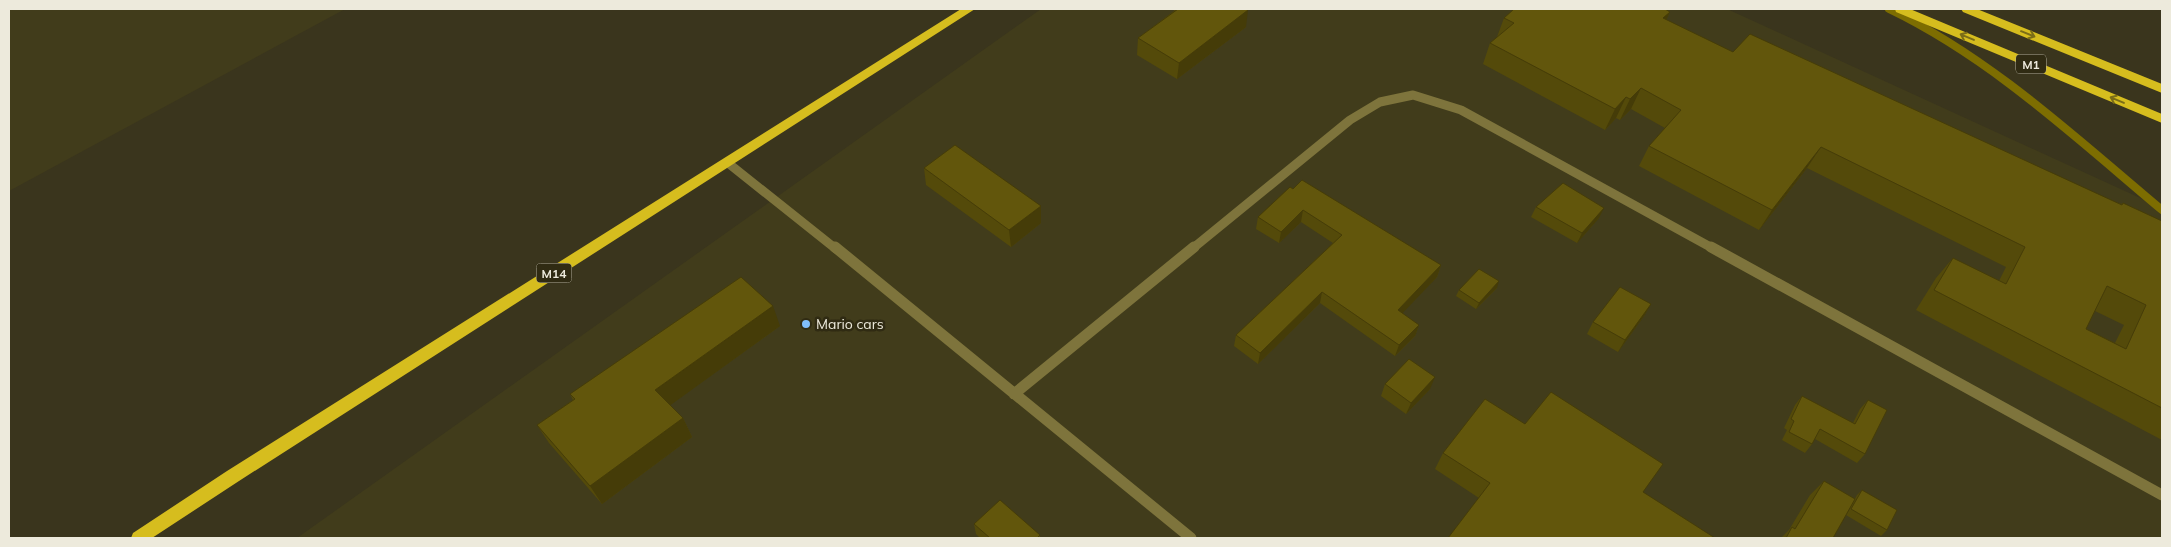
<svg xmlns="http://www.w3.org/2000/svg" width="2171" height="547" viewBox="0 0 2171 547" font-family="Mulish,sans-serif">
	<rect width="100%" height="100%" fill="#3a351d"/>
	<path fill="#413c1b" d="M9,9H345L9,191Z
		M1041,9H1727L2162,208V538H297Z"/>
	<g fill="none" stroke-linecap="round" stroke-linejoin="round">
		<path stroke="#7d6d01" stroke-width="8" d="M1889,9C1991,58 2076,138 2162,210"/>
		<path stroke="#7e743c" stroke-width="9" d="M728,163L836,249
			M1192,249L1350,120L1380,102L1413,95L1461,110L1714,249"/>
		<path stroke="#7e743c" stroke-width="11" d="M835,247L1191,538
			M1711,247L2162,495
			M1014,394L1194,247"/>
		<path fill="#d6bd1e" fill-rule="evenodd" d="M961,9H975L239,481L152,538H131L133,533L227,471Z
			M1895,9H1910L2162,114V123L1896,12Z
			M1961,9H1977L2162,84V93L1963,12Z"/>
	</g>
	<path fill="#544a0a" fill-rule="evenodd" d="M1175,9H1245L1246,27L1177,79L1137,55L1138,38L1174,11Z
		M1670,12L1666,20L1733,52L2121,204L2123,203L2162,221V440L1916,310L1936,278L1953,258L1999,281L2006,267L1807,168L1759,230L1639,166L1649,146L1665,128L1631,109L1620,120L1616,118L1605,130L1483,64L1490,43L1497,37L1504,18ZM2095,311L2124,325L2115,343L2086,329Z
		M924,168L1041,206V223L1011,247L926,185Z
		M1290,187L1441,265L1437,277L1402,313L1419,325L1415,336L1395,356L1320,303L1258,364L1234,346L1236,335L1333,243L1301,222L1279,243L1256,229L1258,217Z
		M1536,207L1599,218L1577,243L1531,217Z
		M1497,288L1476,309L1456,296L1459,290Z
		M1651,304L1644,316L1618,352L1587,334L1593,322Z
		M780,326L670,405L683,418L692,437L602,504L549,443L537,425L573,400L570,394Z
		M1385,384L1430,389L1406,414L1381,396Z
		M1802,396L1853,423L1860,409L1868,400L1865,454L1857,463L1815,439L1812,444L1805,453L1782,440L1787,430L1784,428L1795,405Z
		M1525,424L1643,492L1479,498L1435,469L1443,453Z
		M1824,481L1855,499L1857,495L1862,490L1887,530L1881,536L1846,515L1833,538H1781L1789,530L1810,495Z
		M974,524L1040,535V538H980L976,534Z"/>
	<path fill="#453c08" d="M1248,10L1246,27L1177,79L1179,63Z
		M1670,12L1660,33L1663,18Z
		M1641,88L1631,109L1620,120L1630,99Z
		M1626,97L1616,118L1605,130L1615,109Z
		M1821,147L1807,168L1759,230L1772,210Z
		M1041,206V223L1011,247L1009,230Z
		M1604,208L1599,218L1577,243L1582,233Z
		M1303,210L1301,222L1279,243L1281,232Z
		M1441,265L1437,277L1394,322L1398,310Z
		M1499,281L1497,288L1476,309L1479,303Z
		M1322,292L1320,303L1258,364L1260,353Z
		M1651,304L1644,316L1618,352L1625,340Z
		M773,306L780,326L665,409L655,390Z
		M1419,325L1415,336L1395,356L1399,345Z
		M1435,377L1430,389L1406,414L1411,403Z
		M683,418L692,437L602,504L590,486Z"/>
	<path fill="#62560c" stroke="#453c08" fill-rule="evenodd" d="M1178,9H1245L1248,10L1179,63L1138,38Z
		M1514,9H1665L1670,12L1663,18L1733,52L1750,34L2122,205L2123,203L2162,221V408L1934,290L1953,258L2006,284L2025,247L1821,147L1772,210L1649,146L1681,110L1641,88L1630,99L1626,97L1615,109L1490,43L1514,23L1504,18ZM2107,286L2146,305L2126,349L2086,329Z
		M955,145L1041,206L1009,230L924,168Z
		M1302,180L1441,265L1398,310L1419,325L1399,345L1322,292L1260,353L1236,335L1342,235L1303,210L1281,232L1258,217L1290,187L1293,189Z
		M1563,183L1604,208L1582,233L1536,207Z
		M1479,269L1499,281L1479,303L1459,290Z
		M741,277L773,306L655,390L683,418L590,486L537,425L575,399L570,394Z
		M1620,287L1651,304L1625,340L1593,322Z
		M1409,359L1435,377L1411,403L1385,384Z
		M1551,392L1663,464L1643,492L1715,538H1448L1490,483L1443,453L1485,399L1525,424Z
		M1802,396L1855,424L1868,400L1887,410L1865,454L1820,429L1812,444L1789,432L1794,421L1791,419Z
		M1824,481L1855,499L1833,538H1786L1792,527L1795,529Z
		M1862,490L1897,510L1887,530L1851,509Z
		M1000,500L1040,535L1037,538H990L974,524Z"/>
	<defs><path id="oneway-shaft" d="M-6 0H5M1.5-3L5.5 0L1.5 3" fill="none" stroke-width="1.6" stroke-linecap="round" stroke-linejoin="round" transform="scale(1.25)"/></defs>
	<g stroke="#7b6d18">
		<use href="#oneway-shaft" transform="translate(2028 34) rotate(22)"/>
		<use href="#oneway-shaft" transform="translate(1967 37) rotate(-157)"/>
		<use href="#oneway-shaft" transform="translate(2117 100) rotate(-157)"/>
	</g>
	<circle fill="#7fbdfa" stroke="#302b13" stroke-width="2" cx="806" cy="324" r="5"/>
	<g text-anchor="middle" dominant-baseline="central" stroke-width="5" stroke-linejoin="round" paint-order="stroke">
		<g fill="#302b13" stroke="#b4b1a0" stroke-width="1">
			<rect x="2016" y="54.5" width="30" height="19" rx="4"/>
			<rect x="536.5" y="263.5" width="35" height="19" rx="4"/>
		</g>
		<g font-size="12" font-weight="bold" fill="#edeadc">
			<text x="2031" y="64">M1</text>
			<text x="554" y="273">M14</text>
		</g>
		<g font-size="14" fill="#edeadc" stroke="#302b13" text-anchor="start">
			<text x="816" y="324">Mario cars</text>
		</g>
	</g>
	<rect width="2171" height="547" fill="none" stroke="#edeadc" stroke-width="20"/>
</svg>
